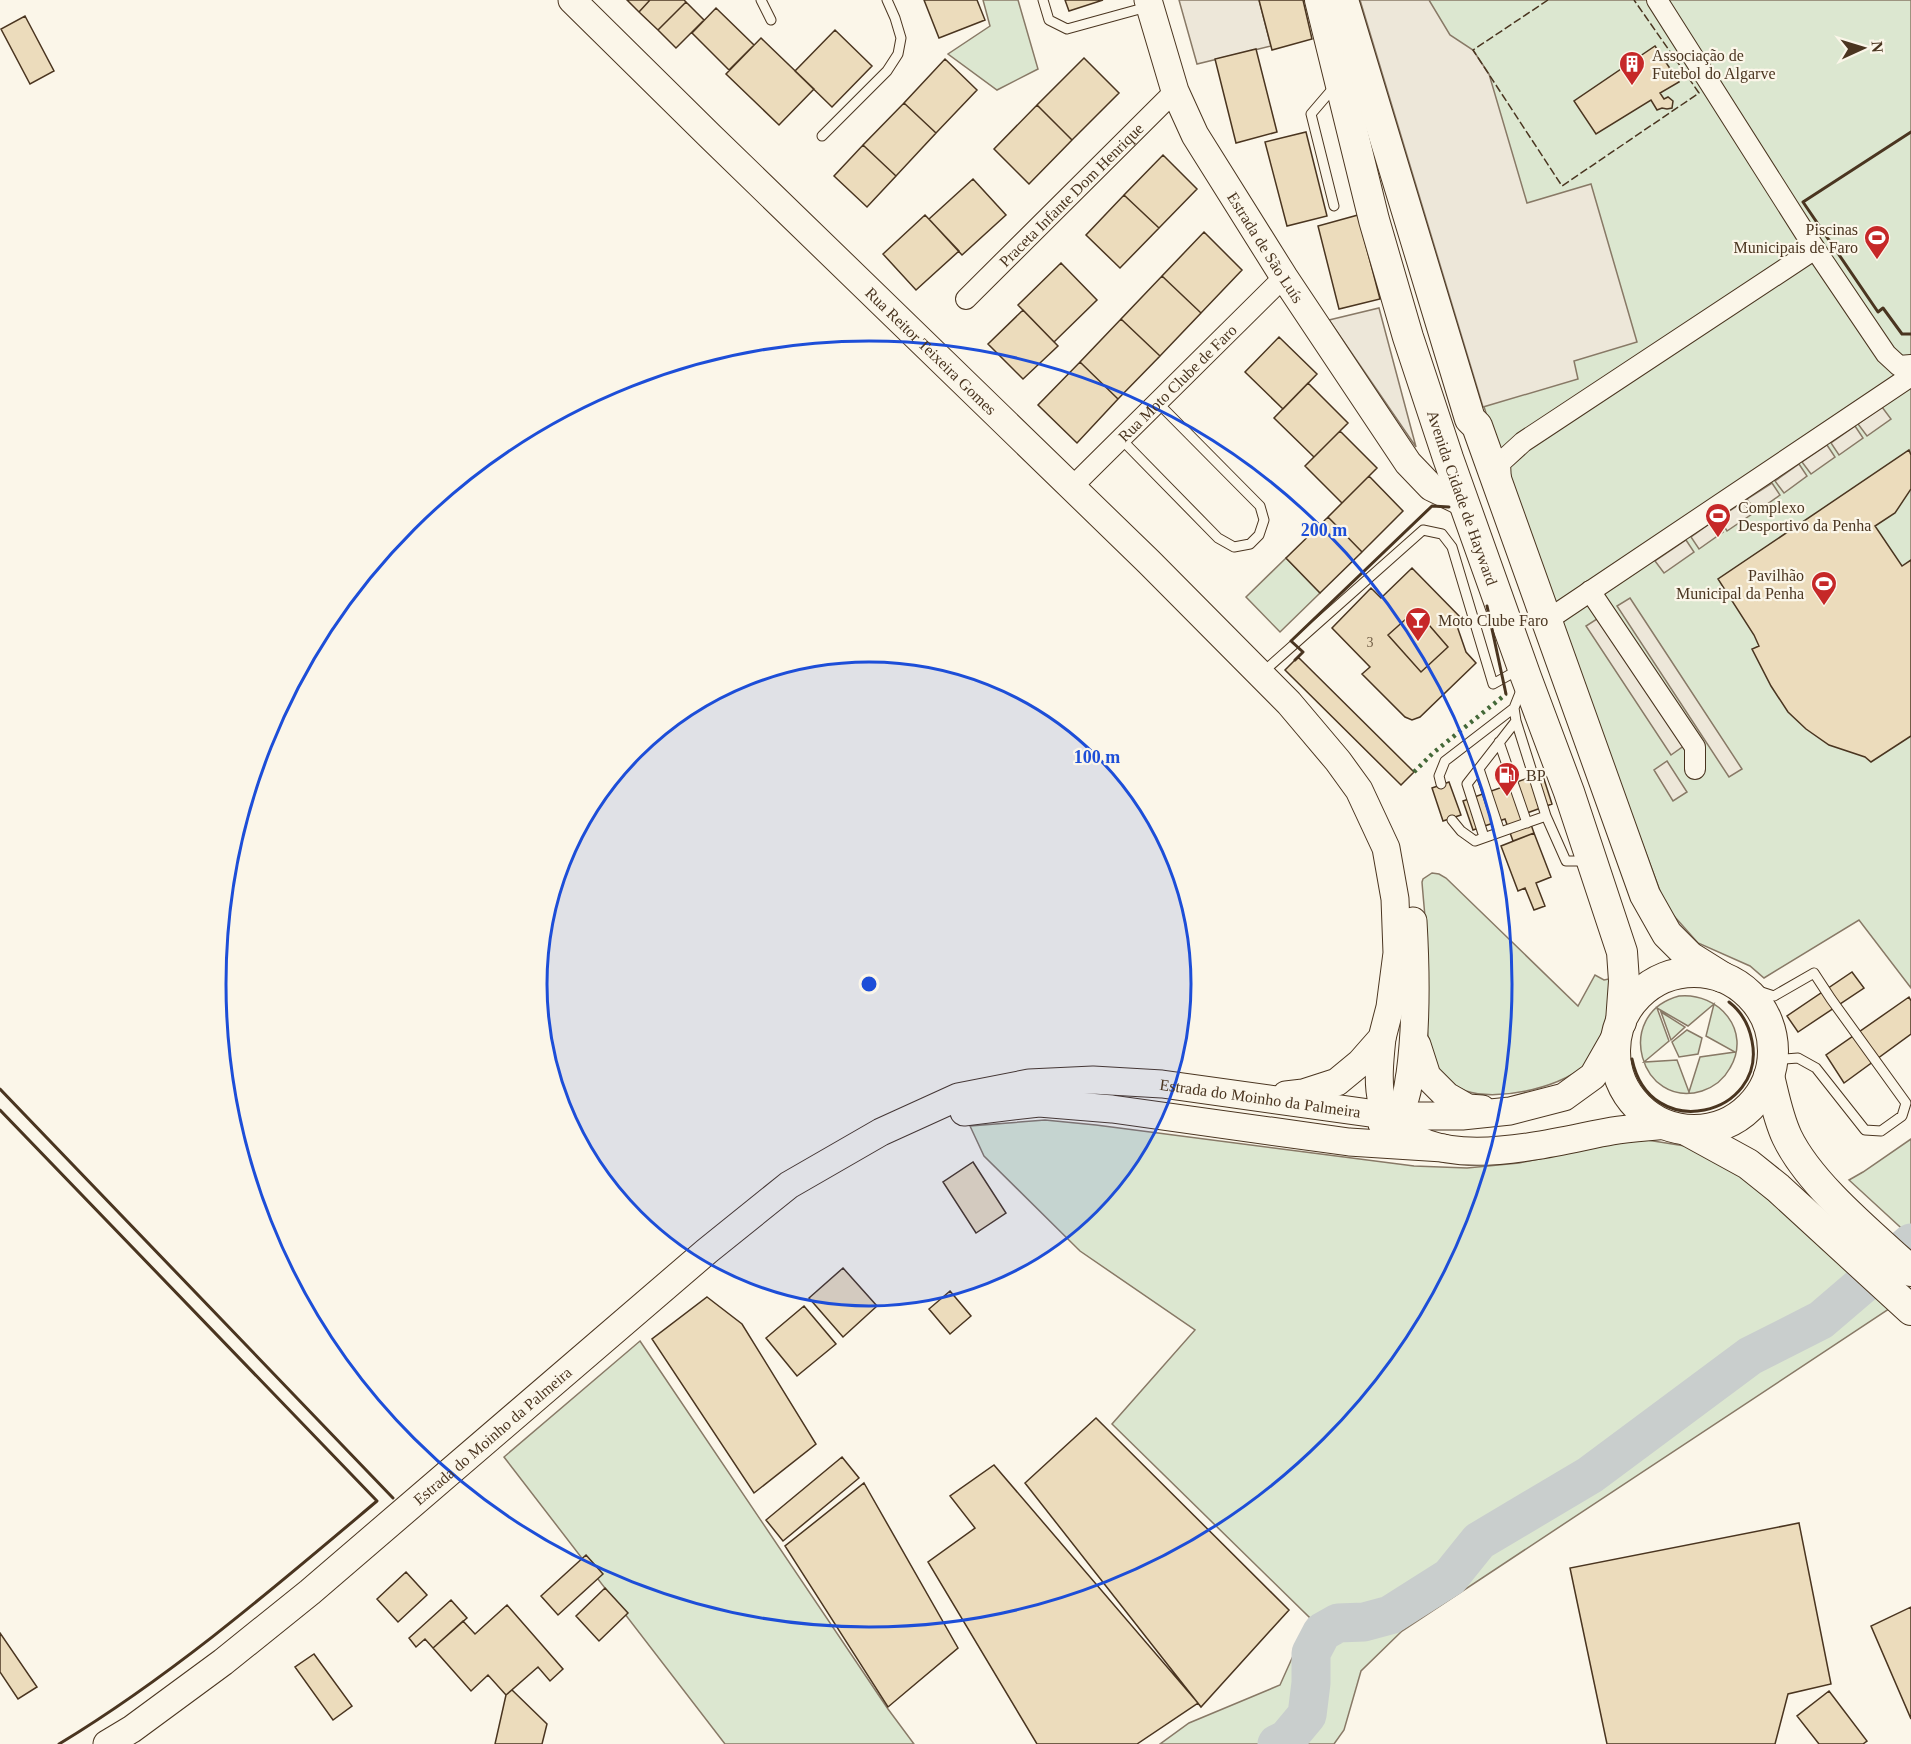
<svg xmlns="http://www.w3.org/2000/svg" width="1911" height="1744" viewBox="0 0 1911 1744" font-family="'Times New Roman',serif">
	<rect width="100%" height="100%" fill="#fbf6e9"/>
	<path fill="#dce7d0" stroke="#887966" stroke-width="1.5" fill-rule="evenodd" d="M983,0H1018L1038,69L997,90L948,54L990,26Z
		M1360,0H1911V988L1859,920L1764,978L1750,966L1698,943L1666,907L1566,639L1489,423Z
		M1286,558L1320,593L1280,632L1246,597Z
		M1432,873L1439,874L1446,878L1578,1006L1595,975L1604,980L1614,978C1611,1009 1611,1034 1590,1060C1568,1087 1498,1102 1466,1091C1453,1086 1442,1076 1435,1064C1422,1040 1428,988 1428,960C1427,934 1424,908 1422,882L1423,879Z
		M1679,996C1719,992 1752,1031 1730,1068C1724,1079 1714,1087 1702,1091C1641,1110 1612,1014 1679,996ZM1714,1004L1706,1036L1735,1052L1700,1057L1689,1092L1677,1060L1644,1062L1669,1041L1657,1008L1688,1026Z
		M1661,1012L1685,1027L1671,1040Z
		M1687,1030L1702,1038L1698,1054L1679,1057L1672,1042Z
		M1045,1120L1096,1125L1414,1166L1467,1168L1519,1163L1628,1141L1647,1140L1685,1146L1732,1168L1892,1307L1402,1631L1361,1671L1344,1730L1334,1744H1160L1189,1723L1280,1685L1310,1618L1112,1424L1195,1330L1080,1251L984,1156L970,1126Z
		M1911,1139V1237L1849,1180L1863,1172Z
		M640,1341L888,1709L914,1744H725L504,1457Z"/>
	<path fill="#ede7d9" stroke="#887966" stroke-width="1.5" d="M1179,0H1259L1271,46L1197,64Z
		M1360,0H1429L1450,35L1473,50L1489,74L1527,203L1591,184L1637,342L1574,361L1578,379L1483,407Z
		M1379,308L1416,447L1329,320Z
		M1882,407L1891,419L1867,436L1858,424Z
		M1855,426L1863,438L1839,455L1831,443Z
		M1827,445L1835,457L1811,474L1802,462Z
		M1799,464L1807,476L1784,493L1775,481Z
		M1772,483L1780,495L1756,512L1747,499Z
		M1743,502L1752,514L1727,531L1719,518Z
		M1715,520L1723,532L1699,549L1691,537Z
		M1686,540L1694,552L1664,573L1655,561Z
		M1630,598L1742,769L1729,777L1617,606Z
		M1600,617L1685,745L1671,755L1586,626Z
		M1667,761L1687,792L1673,801L1654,770Z"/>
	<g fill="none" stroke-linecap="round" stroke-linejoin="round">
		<path stroke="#c9cecd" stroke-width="39" d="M1277,1744L1287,1739L1307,1715L1311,1683V1653L1322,1632L1338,1623L1364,1622L1390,1615L1450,1577L1479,1541L1590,1475L1750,1356L1821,1320L1911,1243"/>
	</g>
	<path fill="#ecdcbc" stroke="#4a3520" stroke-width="1.5" fill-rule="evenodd" d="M627,0H650L639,12Z
		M650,0H684L686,2L658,30L639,12Z
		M924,0H977L985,20L939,38Z
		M1065,0H1103L1069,11Z
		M1259,0H1303L1312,39L1272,50Z
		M686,2L704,20L676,48L658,30Z
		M716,8L754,45L729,70L692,33Z
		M25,16L54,71L30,84L1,29Z
		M835,30L872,66L832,107L795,71Z
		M761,38L814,89L779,125L726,74Z
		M1655,46L1679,82L1660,93L1664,99L1668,97L1673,101L1672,108L1667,109L1662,108L1657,110L1651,100L1596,134L1574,101Z
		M1256,49L1277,132L1236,143L1215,59Z
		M1084,58L1119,93L1072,140L1037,105Z
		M945,59L977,90L936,133L904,103Z
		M904,103L936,133L896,176L863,145Z
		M1037,105L1072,140L1029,184L994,149Z
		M1306,132L1327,216L1287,226L1265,142Z
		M863,145L896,176L867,207L834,176Z
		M1163,155L1197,189L1159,228L1124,195Z
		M973,179L1006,215L962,255L929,219Z
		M1124,195L1159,228L1120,268L1086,235Z
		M925,215L959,251L916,290L883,254Z
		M1358,215L1380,299L1339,309L1318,226Z
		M1204,232L1242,270L1201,313L1162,276Z
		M1061,263L1097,300L1054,342L1018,305Z
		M1162,276L1201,313L1160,356L1121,319Z
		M1023,310L1058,346L1023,379L988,344Z
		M1121,319L1160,356L1118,399L1080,362Z
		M1279,337L1317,374L1283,409L1245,372Z
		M1080,362L1118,399L1077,443L1038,405Z
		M1308,383L1348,423L1314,457L1274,418Z
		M1340,431L1377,468L1342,503L1305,466Z
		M1909,450L1911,455V489L1895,513L1875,526L1902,566L1911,560V736L1871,762L1865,757L1829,745L1806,729L1788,712L1771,686L1752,649L1759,646L1754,635L1718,579Z
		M1369,476L1403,511L1362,552L1328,517Z
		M1328,517L1362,552L1320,593L1286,558Z
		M1412,568L1463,620L1457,626L1466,652L1476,663L1420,717L1412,720L1405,717L1362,674L1370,667L1332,628L1371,588L1381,598ZM1416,610L1448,647L1421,672L1388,635Z
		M1416,610L1448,647L1421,672L1388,635Z
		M1298,657L1414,772L1401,785L1285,670Z
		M1542,773L1552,804L1527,813L1534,833L1513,841L1505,819L1473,830L1463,801Z
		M1449,782L1461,815L1443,821L1432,788Z
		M1534,833L1551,877L1536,883L1545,906L1534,910L1525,888L1518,891L1501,846Z
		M1852,972L1864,988L1798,1032L1787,1016Z
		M1909,997L1911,1001V1034L1844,1083L1826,1055Z
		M973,1162L1006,1213L976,1233L943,1182Z
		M843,1268L877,1306L843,1337L809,1298Z
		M950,1291L971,1316L950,1334L929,1309Z
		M707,1297L742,1324L816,1444L754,1493L652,1339Z
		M804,1306L836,1344L797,1376L766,1338Z
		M1096,1418L1289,1610L1201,1707L1025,1483Z
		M842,1457L859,1478L783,1541L766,1520Z
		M994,1465L1198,1703L1137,1744H1037L928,1562L975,1528L950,1496Z
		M864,1483L958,1648L888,1707L785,1546Z
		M1799,1523L1831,1684L1788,1694L1775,1744H1607L1570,1568Z
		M586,1555L603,1574L558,1615L541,1596Z
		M406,1572L427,1595L398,1622L377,1599Z
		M605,1588L628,1613L599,1641L576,1616Z
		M451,1600L467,1618L433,1648L425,1639L416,1647L409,1638Z
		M507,1605L563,1669L550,1681L538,1667L506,1695L488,1675L471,1691L433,1648L463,1621L475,1634Z
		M1911,1607V1719L1871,1626Z
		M0,1633L37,1687L18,1699L0,1672Z
		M314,1654L352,1706L333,1720L295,1667Z
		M512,1690L547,1724L542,1744H495L506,1695Z
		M1829,1691L1867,1741L1863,1744H1819L1797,1716Z"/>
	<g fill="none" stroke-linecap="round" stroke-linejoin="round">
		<defs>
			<path id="lane" d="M761,0L771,20
				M1043,0L1049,20L1067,29L1147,7
				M822,136L887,71L898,54L901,38L895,18L887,0
				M1334,206L1311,114L1335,86
				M1121,439L1218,538L1234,547L1250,544L1259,535L1264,520L1260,506L1158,403
				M1263,672L1423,530L1442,534L1452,547L1493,684L1518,670
				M1522,688L1514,708L1516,721L1546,816L1566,861H1587
				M1499,742L1527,823
				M1479,769L1500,832
				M1441,784L1439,776L1445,761L1514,708
				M1452,820L1461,831L1475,841L1546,816
				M1484,837L1467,784L1516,721
				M1734,983L1774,996L1814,973L1831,999L1906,1103L1902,1116L1881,1131L1865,1130L1816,1068L1798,1058L1772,1060"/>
			<g id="street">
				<path d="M1657,0L1815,249"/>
				<path id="s1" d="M966,299L1175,91"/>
				<path d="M1501,482L1500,463L1523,442L1815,249L1886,354L1899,366L1911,365"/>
				<path id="s2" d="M1072,487L1284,277"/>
				<path d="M1590,591L1695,747V769"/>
				<path d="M1545,619L1555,615L1911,376"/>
			</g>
			<g id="secondary">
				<path id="s3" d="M572,0L710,136L1149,562L1289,703L1338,761L1359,790L1386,848L1395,899L1397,953L1390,1007L1382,1038L1360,1063L1337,1082L1303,1093L1286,1095"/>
				<path id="s4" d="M1148,0L1175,91L1195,135L1284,277L1408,463L1431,487L1464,503"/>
				<path d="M1382,1038C1380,1057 1377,1083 1382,1102C1383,1107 1389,1112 1392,1117C1432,1178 1554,1141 1612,1131C1630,1128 1649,1127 1667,1125"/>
				<path d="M1417,1045L1427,1076L1447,1096L1468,1108L1482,1109"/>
				<path d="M964,1112L1039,1103L1112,1109L1349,1142L1443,1148"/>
				<path d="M1382,1124C1389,1119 1397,1112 1402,1105C1408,1096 1408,1083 1410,1074C1417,1023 1416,972 1413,921"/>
				<path id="s5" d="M107,1744L132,1729L223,1662L310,1592L707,1251L789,1185L881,1132L958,1097L1029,1083L1093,1080L1162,1084L1391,1116H1462L1510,1111L1564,1097L1593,1076L1617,1034"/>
			</g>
			<g id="primary">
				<path id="s6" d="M1320,0L1374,220L1408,337L1448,458L1526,677L1569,792L1622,952L1624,981L1621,1022"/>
				<path d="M1343,0L1470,419L1477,426L1645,895L1667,934L1690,957L1722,977"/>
				<circle cx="1694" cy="1051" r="79"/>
				<path d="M1769,1076C1774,1096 1778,1118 1787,1137C1810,1185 1872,1235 1911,1271"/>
				<path d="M1686,1130L1748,1164L1778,1188L1911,1310"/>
			</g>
		</defs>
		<use href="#lane" stroke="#4a3520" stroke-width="11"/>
		<use href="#street" stroke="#4a3520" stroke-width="22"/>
		<use href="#secondary" stroke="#4a3520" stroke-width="29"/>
		<use href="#primary" stroke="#4a3520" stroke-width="32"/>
		<use href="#lane" stroke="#fbf6e9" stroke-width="9"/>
		<use href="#street" stroke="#fbf6e9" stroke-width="20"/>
		<use href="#secondary" stroke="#fbf6e9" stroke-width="27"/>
		<use href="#primary" stroke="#fbf6e9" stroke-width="30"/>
		<path stroke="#436837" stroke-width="4.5" stroke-dasharray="3 4.5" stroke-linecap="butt" d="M1414,772L1433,753L1506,694"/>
		<path stroke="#4a3520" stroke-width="1.5" stroke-dasharray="8 3" stroke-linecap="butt" d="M1548,0L1473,50L1562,186L1699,93L1634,0"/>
		<path stroke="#4a3520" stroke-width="3" d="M1911,132L1803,202L1878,312L1883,308L1902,334H1911
			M1487,606L1506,694
			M1295,660L1303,652L1291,641L1432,506L1449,507
			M1632,1059C1650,1145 1767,1115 1752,1041C1749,1025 1742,1012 1729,1002
			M0,1089L393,1498
			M0,1110L377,1501C275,1587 173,1675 59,1744"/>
	</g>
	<circle cx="869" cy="984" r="322" fill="#1d4ed8" fill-opacity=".12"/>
	<g fill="none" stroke="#1d4ed8" stroke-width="3">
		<circle cx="869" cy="984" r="322"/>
		<circle cx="869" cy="984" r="643"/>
	</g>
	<defs>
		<symbol id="building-pin" viewBox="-11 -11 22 30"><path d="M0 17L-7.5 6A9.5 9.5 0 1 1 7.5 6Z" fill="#c62828" stroke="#fbf6e9"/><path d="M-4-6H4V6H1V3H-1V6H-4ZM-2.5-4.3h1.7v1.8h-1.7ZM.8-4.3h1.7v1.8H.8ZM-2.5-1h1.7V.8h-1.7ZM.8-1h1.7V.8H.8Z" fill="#fff"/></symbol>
		<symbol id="stadium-pin" viewBox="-11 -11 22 30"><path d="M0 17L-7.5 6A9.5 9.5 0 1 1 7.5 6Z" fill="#c62828" stroke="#fbf6e9"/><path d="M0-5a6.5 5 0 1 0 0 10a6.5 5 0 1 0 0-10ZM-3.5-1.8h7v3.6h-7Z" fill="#fff"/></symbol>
		<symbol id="bar-pin" viewBox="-11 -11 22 30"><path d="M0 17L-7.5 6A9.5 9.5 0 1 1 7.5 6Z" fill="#c62828" stroke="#fbf6e9"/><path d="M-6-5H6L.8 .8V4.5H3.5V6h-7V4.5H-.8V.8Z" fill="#fff"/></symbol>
		<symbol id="fuel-pin" viewBox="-11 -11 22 30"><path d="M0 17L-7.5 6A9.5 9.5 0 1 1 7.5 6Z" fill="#c62828" stroke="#fbf6e9"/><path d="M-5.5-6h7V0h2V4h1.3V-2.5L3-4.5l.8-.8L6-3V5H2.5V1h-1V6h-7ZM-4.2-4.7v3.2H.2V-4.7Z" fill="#fff"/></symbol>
	</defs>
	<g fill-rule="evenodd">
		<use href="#building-pin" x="1617" y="49" width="30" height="40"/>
		<use href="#stadium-pin" x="1862" y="223" width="30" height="40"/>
		<use href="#stadium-pin" x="1703" y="501" width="30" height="40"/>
		<use href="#stadium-pin" x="1809" y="569" width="30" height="40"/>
		<use href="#bar-pin" x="1403" y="605" width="30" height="40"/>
		<use href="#fuel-pin" x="1492" y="760" width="30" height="40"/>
	</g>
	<g text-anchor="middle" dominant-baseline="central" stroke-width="4.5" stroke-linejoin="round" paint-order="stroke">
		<g font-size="14" fill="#725f47">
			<text x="1370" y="642">3</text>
		</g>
		<g font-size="16" fill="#4a3520" stroke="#fbf6e9" text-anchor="start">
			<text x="1652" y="55">Associação de<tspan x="1652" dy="18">Futebol do Algarve</tspan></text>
			<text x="1858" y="229" text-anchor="end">Piscinas<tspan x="1858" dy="18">Municipais de Faro</tspan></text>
			<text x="1738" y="507">Complexo<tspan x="1738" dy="18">Desportivo da Penha</tspan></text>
			<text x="1804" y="575" text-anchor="end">Pavilhão<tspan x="1804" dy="18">Municipal da Penha</tspan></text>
			<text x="1438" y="620">Moto Clube Faro</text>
			<text x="1526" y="775">BP</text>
		</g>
		<g font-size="16" fill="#4a3520" stroke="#fbf6e9">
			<text stroke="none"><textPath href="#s1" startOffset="148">Praceta Infante Dom Henrique</textPath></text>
			<text stroke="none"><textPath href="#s4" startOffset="276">Estrada de São Luís</textPath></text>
			<text stroke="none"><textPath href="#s3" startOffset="502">Rua Reitor Teixeira Gomes</textPath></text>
			<text stroke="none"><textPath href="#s2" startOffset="148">Rua Moto Clube de Faro</textPath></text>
			<text stroke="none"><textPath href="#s6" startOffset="518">Avenida Cidade de Hayward</textPath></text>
			<text stroke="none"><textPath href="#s5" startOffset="1378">Estrada do Moinho da Palmeira</textPath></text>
			<text stroke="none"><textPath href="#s5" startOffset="494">Estrada do Moinho da Palmeira</textPath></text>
		</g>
	</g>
	<circle cx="869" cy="984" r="9" fill="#1d4ed8" stroke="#fbf6e9" stroke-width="3"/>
	<g font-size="18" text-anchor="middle" font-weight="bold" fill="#1d4ed8" stroke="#fbf6e9" stroke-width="4.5" stroke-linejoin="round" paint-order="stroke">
		<text x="1324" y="536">200 m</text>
		<text x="1097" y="763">100 m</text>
	</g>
	<g transform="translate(1863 48) rotate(86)" stroke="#fbf6e9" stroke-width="4.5" paint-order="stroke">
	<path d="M0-4.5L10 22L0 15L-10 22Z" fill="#4a3520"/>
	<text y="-9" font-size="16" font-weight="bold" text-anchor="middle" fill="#4a3520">N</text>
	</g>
</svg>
